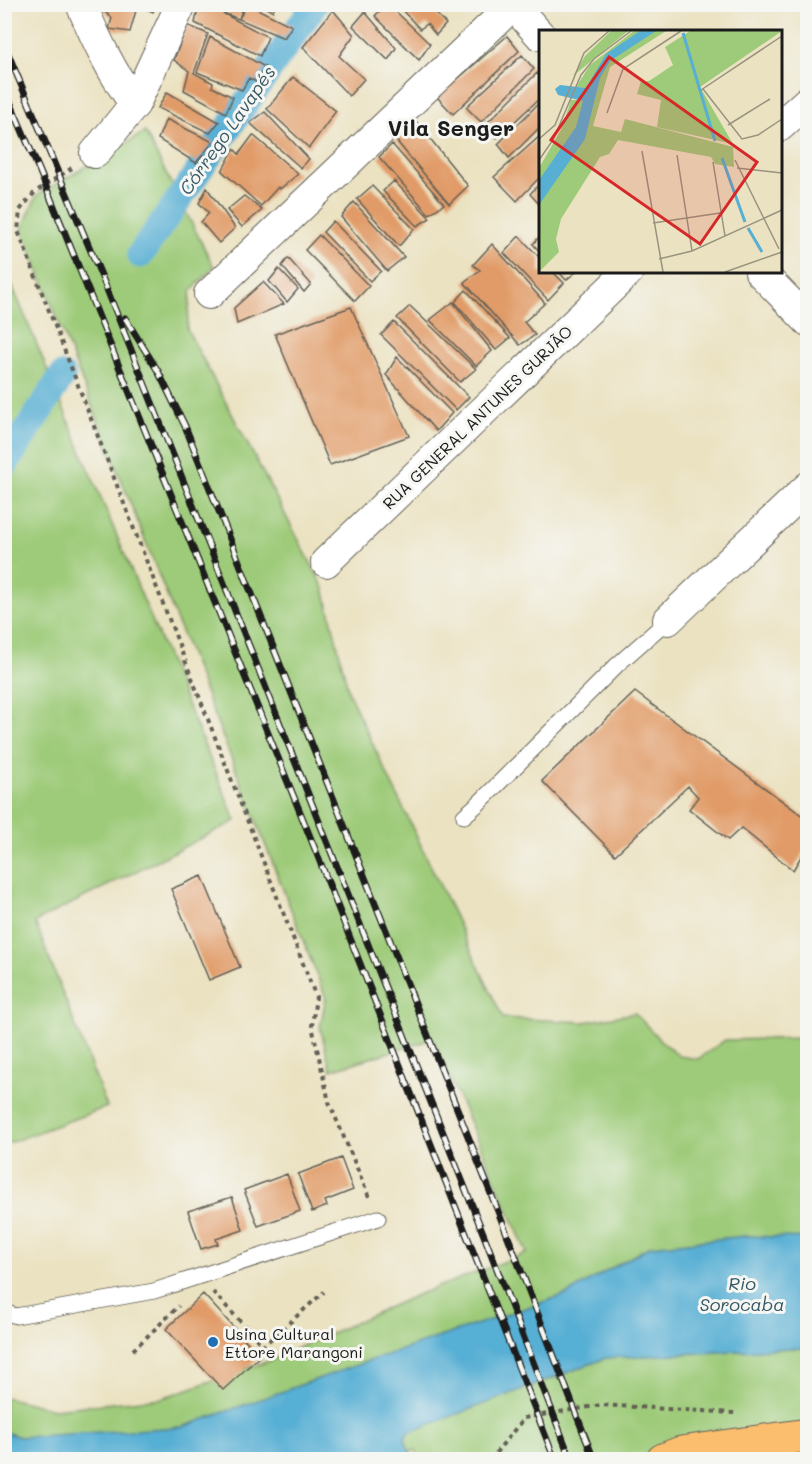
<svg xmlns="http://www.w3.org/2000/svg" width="812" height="1464" viewBox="0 0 812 1464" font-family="Mali,sans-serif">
	<rect width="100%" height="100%" fill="#f6f6f2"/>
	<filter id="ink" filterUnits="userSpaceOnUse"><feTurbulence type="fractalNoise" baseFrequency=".0167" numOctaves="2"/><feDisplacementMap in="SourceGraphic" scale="12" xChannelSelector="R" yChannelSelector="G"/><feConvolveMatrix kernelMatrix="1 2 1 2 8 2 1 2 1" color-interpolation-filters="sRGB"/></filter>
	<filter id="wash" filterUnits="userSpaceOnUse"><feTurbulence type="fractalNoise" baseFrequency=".008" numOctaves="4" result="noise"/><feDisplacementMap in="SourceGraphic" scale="24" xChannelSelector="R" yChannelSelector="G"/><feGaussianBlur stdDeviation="1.35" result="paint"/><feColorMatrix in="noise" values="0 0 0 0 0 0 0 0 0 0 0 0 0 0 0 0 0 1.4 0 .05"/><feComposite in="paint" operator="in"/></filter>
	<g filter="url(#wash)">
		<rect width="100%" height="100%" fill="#ebe2c1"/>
		<path fill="#9ecb79" stroke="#5d744a" stroke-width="1.5" d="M145,132L214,267L191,291L187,329L324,588L349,694L503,1018L584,1022L635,1013L659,1039L679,1056L698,1059L725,1040L807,1038V1424L683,1443L631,1460H422L415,1450L387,1460H5L4,1397L54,1409L162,1398L269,1361L414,1296L527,1253L433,1039L331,1070L320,1027L326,998L22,229L37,195Z
			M4,266L236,821L35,922L107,1107L6,1144Z"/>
		<path fill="#57afd4" stroke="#3a6678" stroke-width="1.5" d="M746,1236L807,1238V1349L793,1348L606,1358L407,1433L405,1441L413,1459H5V1432L20,1437L182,1427L368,1361L567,1294L650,1246Z"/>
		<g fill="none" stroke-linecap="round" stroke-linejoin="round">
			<path stroke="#57afd4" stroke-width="27" d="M140,255L315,4
				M4,466L62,376"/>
		</g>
		<g id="blocks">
			<path fill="#e19b67" d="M104,4H132L137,7L130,32L109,29L112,18L105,12Z
				M136,4H156L153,12Z
				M199,4H205L268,37L260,56L195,23Z
				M216,4H244L239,19L215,10Z
				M247,4L292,26L284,38L239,19Z
				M258,4H275L273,11Z
				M386,4H388L430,44L419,60L375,16Z
				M396,4H427L446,24L436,35L427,24L420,29Z
				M333,10L354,35L339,56L364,79L349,96L303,47Z
				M365,12L396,48L388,60L353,26Z
				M187,25L208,34L194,73L213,83L212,87L233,97L226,113L184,90L189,71L174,60Z
				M507,36L519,51L453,114L437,97Z
				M210,37L265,67L256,82L249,78L242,90L197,72Z
				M522,55L534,69L481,122L466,107Z
				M537,73L540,76V98L497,138L486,124Z
				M293,77L336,111L309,148L267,109Z
				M167,92L219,122L210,133L158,108Z
				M540,102V127L509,158L498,144Z
				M265,112L309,159L301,168L250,123Z
				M166,119L213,142L196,163L158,139Z
				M416,121L468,186L449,204L394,138Z
				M253,135L298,174L280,189L278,187L261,206L222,171L234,149L239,154Z
				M540,136V177L517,201L494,177Z
				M392,144L444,204L429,214L379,157Z
				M394,181L430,218L417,226L383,191Z
				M540,183V205L530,194Z
				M372,186L414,229L399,246L357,199Z
				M207,188L235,228L219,243L201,222L209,213L199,203Z
				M244,196L262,210L242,227L227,210Z
				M354,202L404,257L387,271L341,217Z
				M333,221L381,271L370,281L323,232Z
				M319,235L369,286L355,301L305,250Z
				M519,236L540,258V272H553L564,283L548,300L504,253Z
				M540,236V252L533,244Z
				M492,244L545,303L524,322L535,335L520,345L464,282L480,270L473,265Z
				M288,258L311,284L304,292L282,266Z
				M279,269L298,289L287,302L269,281Z
				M559,272H576L566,280Z
				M263,282L284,304L237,324L234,308Z
				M466,290L510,338L496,350L455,302Z
				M453,302L492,351L476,366L430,320Z
				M410,306L476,369L460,382L397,318Z
				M351,307L409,436L330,465L275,334Z
				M394,322L469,397L456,410L381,335Z
				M397,357L452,413L436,431L386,375Z
				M635,692L808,820V845L793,870L741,828L728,840L689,809L698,797L688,786L615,855L542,781Z
				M202,876L240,967L209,980L171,889Z
				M341,1158L353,1190L325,1201L327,1206L312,1212L298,1174Z
				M287,1174L300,1211L258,1226L244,1190Z
				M232,1197L243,1230L216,1239L218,1244L201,1249L188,1211Z
				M203,1294L260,1356L223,1390L166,1329Z"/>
		</g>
	</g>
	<g filter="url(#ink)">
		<use href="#blocks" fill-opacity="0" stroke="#646156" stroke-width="1.5"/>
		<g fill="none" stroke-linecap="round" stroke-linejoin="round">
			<defs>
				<path id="lane" d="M464,816L479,803L617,665L668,620
					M4,1312L16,1316L154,1291L378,1218"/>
				<path id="street" d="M81,4C96,39 112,74 135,104
					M513,5L540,35
					M780,126L808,101
					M95,153L135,104L181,4
					M760,272L808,321
					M209,294L514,4
					M326,562L628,272
					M668,620L808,487"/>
				<path id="highway" d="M663,1460L681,1453L808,1435"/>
			</defs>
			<use href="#lane" stroke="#646156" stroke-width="17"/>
			<use href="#street" stroke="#646156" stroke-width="32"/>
			<use href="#highway" stroke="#646156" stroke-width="35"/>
			<path stroke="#646156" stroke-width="4" stroke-dasharray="4.5 4.5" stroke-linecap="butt" d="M72,168L35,192L20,210L18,231L316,997L312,1026L329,1102L370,1199
				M213,1292L263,1346L324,1292
				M133,1350L179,1306
				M490,1460L524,1418L601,1405L735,1413"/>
			<use href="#lane" stroke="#fff" stroke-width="15"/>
			<use href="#street" stroke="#fff" stroke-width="30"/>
			<use href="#highway" stroke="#fbbe6e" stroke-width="33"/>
			<defs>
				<path id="rail" d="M4,44L106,287L485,1238L571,1460
					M4,88L40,172L315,849L555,1460
					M125,318L158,371L185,426L505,1229L594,1460"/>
			</defs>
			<use href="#rail" stroke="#1c1c1c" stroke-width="7"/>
			<use href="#rail" stroke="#f6f6f2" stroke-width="4.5" stroke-dasharray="14" stroke-linecap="butt"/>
		</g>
	</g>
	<circle fill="#1f6fb2" stroke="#f6f6f2" stroke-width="2" cx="213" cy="1342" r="6"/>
	<g text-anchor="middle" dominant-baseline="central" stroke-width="6" stroke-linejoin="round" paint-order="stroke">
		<g font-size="16" fill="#1c1c1c" stroke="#f6f6f2">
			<text transform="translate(477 417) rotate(-44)">RUA GENERAL ANTUNES GURJÃO</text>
		</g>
		<g font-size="16" fill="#1c1c1c" stroke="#f6f6f2" text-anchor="start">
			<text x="225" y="1333">Usina Cultural<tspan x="225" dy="18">Ettore Marangoni</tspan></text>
		</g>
		<g font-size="18" font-style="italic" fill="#345766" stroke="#f6f6f2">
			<text transform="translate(227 130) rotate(-55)">Córrego Lavapés</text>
			<text x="742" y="1283">Rio<tspan x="742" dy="21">Sorocaba</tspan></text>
		</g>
		<g font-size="22" font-weight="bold" fill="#1c1c1c" stroke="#f6f6f2">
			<text x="451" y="127">Vila Senger</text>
		</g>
	</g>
	<g transform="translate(539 30)">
		<rect width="243" height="243" fill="#ebe2c1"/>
		<path d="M72,1H89L34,46L46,26ZM95,1H127L71,37L54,96L82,102L86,89L194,117L195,137L176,134L172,127L79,110L70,124L61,127L22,189L17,209L20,222L0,242V138L23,98L32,70H42L45,58L37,57L51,35ZM151,1H243L161,57L194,114L118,97L122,70L98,64L102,51H110L134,35L126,17Z" fill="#9ecb79"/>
		<path d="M101,1H117L71,31L61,48L46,109L0,175V150L37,97L44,71L19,65L16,59L21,55L47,58L67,24Z" fill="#57afd4"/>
		<path fill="none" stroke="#57afd4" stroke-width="3" d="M144,3L176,111M183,128L206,192M209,198L223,222"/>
		<path fill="none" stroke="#98937f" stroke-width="1.5" d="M164,59L203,109L219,105L243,89M162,60L243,6M68,83L84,39L142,1M189,95L231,69M0,109L16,95L45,23L70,1M103,121L124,242M138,125L153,221M0,130L14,110L42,45L55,29L92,1M196,130L240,219M174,132L186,206M198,138L243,143M114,193L181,183M120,229L153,221L243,180M186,242L243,222"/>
		<path fill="#d62828" fill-opacity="0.15" stroke="#d62828" stroke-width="3" d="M70,27L218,132L161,214L12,110Z"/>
		<rect width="243" height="243" fill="none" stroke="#1c1c1c" stroke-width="3"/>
	</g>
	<rect width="812" height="1464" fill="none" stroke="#f6f6f2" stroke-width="24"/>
</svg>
